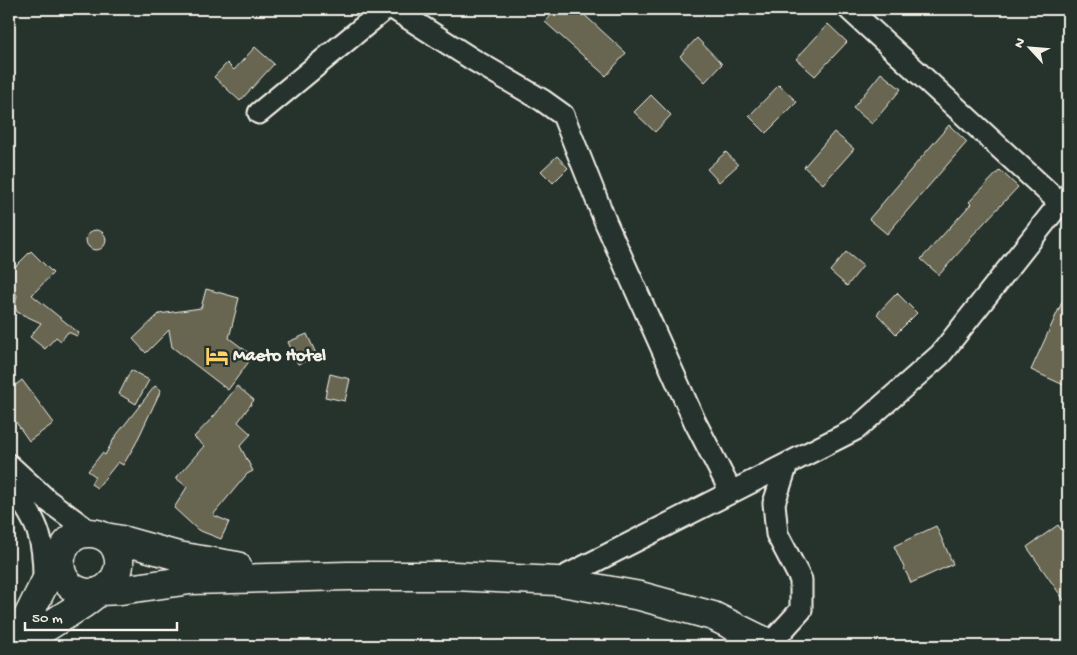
<svg xmlns="http://www.w3.org/2000/svg" width="1077" height="655" viewBox="0 0 1077 655" font-family="'Gochi Hand',sans-serif">
	<rect width="100%" height="100%" fill="#26332d"/>
	<filter id="ink" filterUnits="userSpaceOnUse"><feTurbulence type="fractalNoise" baseFrequency=".02" numOctaves="2"/><feDisplacementMap in="SourceGraphic" scale="10" xChannelSelector="R" yChannelSelector="G"/><feConvolveMatrix kernelMatrix="1 2 1 2 8 2 1 2 1" color-interpolation-filters="sRGB"/></filter>
	<g filter="url(#ink)">
		<path fill="#676651" stroke="#f4f1e8" d="M557,9H578L626,53L606,76L545,22Z
			M828,24L847,42L815,76L796,59Z
			M697,38L722,64L705,82L680,56Z
			M255,47L274,64L240,101L214,77L227,63L234,70Z
			M881,73L901,89L872,124L853,108Z
			M779,85L797,102L766,133L749,116Z
			M651,95L671,115L655,132L634,112Z
			M949,125L967,142L887,234L869,219Z
			M834,132L854,149L823,184L804,167Z
			M726,152L738,165L719,182L707,169Z
			M557,156L568,168L553,183L541,171Z
			M1000,170L1018,187L969,239L970,240L939,275L921,259L971,204L969,202Z
			M86 240a10 10 0 1 1 20 0a10 10 0 1 1-20 0Z
			M31,251L53,273L32,295L79,333L77,336L68,332L61,341L56,337L45,349L30,337L41,323L17,312L15,306L17,295L9,286V273Z
			M846,252L863,266L847,286L830,271Z
			M206,289L239,298L229,338L253,356L228,390L172,347L169,330L146,353L133,339L159,314L201,308Z
			M1068,289V387L1031,370Z
			M897,293L917,313L896,334L877,314Z
			M307,334L317,356L298,364L288,342Z
			M131,370L149,380L136,404L119,394Z
			M330,374L350,379L345,401L325,397Z
			M22,380L54,423L29,441L9,412V390Z
			M155,386L161,390L135,445L123,465L118,462L97,488L91,484L95,476L88,471L102,453L105,455L115,437Z
			M237,386L254,400L238,422L251,434L240,446L253,471L247,474L213,515L229,522L221,539L198,530L174,508L187,487L176,478L204,446L194,437L215,415Z
			M1058,525L1068,539V606L1027,547Z
			M936,526L953,564L911,583L894,546Z"/>
		<g fill="none" stroke-linecap="round" stroke-linejoin="round">
			<defs>
				<path id="street" d="M394,9L472,59L542,100L563,115L606,223L695,422L731,492
					M849,9L1060,203
					M259,113L385,9
					M9,465L47,500L82,526L89,533
					M9,483C37,522 45,535 44,584
					M556,581L856,429L940,355L1060,203L1068,195
					M770,644L801,610V580L777,534L774,503L787,464"/>
				<path id="secondary" d="M105,537L121,540L178,556L237,566
					M14,646C27,618 40,591 55,564C59,557 63,547 69,541C81,529 102,531 113,544C119,552 121,564 117,573C102,612 46,589 64,548
					M17,646L83,604L100,591L121,590L190,580L348,576H454L556,581L640,596L713,616L774,646"/>
			</defs>
			<use href="#street" stroke="#f4f1e8" stroke-width="25"/>
			<use href="#secondary" stroke="#f4f1e8" stroke-width="31"/>
			<use href="#street" stroke="#26332d" stroke-width="21"/>
			<use href="#secondary" stroke="#26332d" stroke-width="28"/>
		</g>
	</g>
	<defs>
		<symbol id="hotel-bare" viewBox="-9 -9 18 18"><path d="M-6-4.5h1.5V1H6V5H4.5V3h-9V5H-6ZM-4 0a1.8 1.8 0 1 1 3.6 0ZM.5 0V-2.5h3Q6-2.5 6 0Z" fill="#ffd166" stroke="#26332d" stroke-width="2.5" paint-order="stroke"/></symbol>
	</defs>
	<g fill-rule="evenodd">
		<use href="#hotel-bare" x="201" y="340" width="32" height="32"/>
	</g>
	<g text-anchor="middle" dominant-baseline="central" stroke-width="4.5" stroke-linejoin="round" paint-order="stroke">
		<g font-size="18" font-weight="bold" fill="#f4f1e8" stroke="#26332d" text-anchor="start">
			<text x="233" y="356">Maeto Hotel</text>
		</g>
	</g>
	<rect width="1077" height="655" fill="none" stroke="#26332d" stroke-width="30"/>
	<rect x="15" y="15" width="1047" height="625" fill="none" stroke="#f4f1e8" stroke-width="2" filter="url(#ink)"/>
	<g transform="translate(1030 48) rotate(296)" stroke="#26332d" stroke-width="4" paint-order="stroke">
	<path d="M0-4L9 19L0 12L-9 19Z" fill="#f4f1e8"/>
	<text y="-8" font-size="14" font-weight="bold" text-anchor="middle" fill="#f4f1e8">N</text>
	</g>
	<path d="M25 622v8h152v-8" fill="none" stroke="#f4f1e8" stroke-width="2.5"/>
	<text x="32" y="622" font-size="15" fill="#f4f1e8" stroke="#26332d" stroke-width="4" paint-order="stroke">50 m</text>
</svg>
